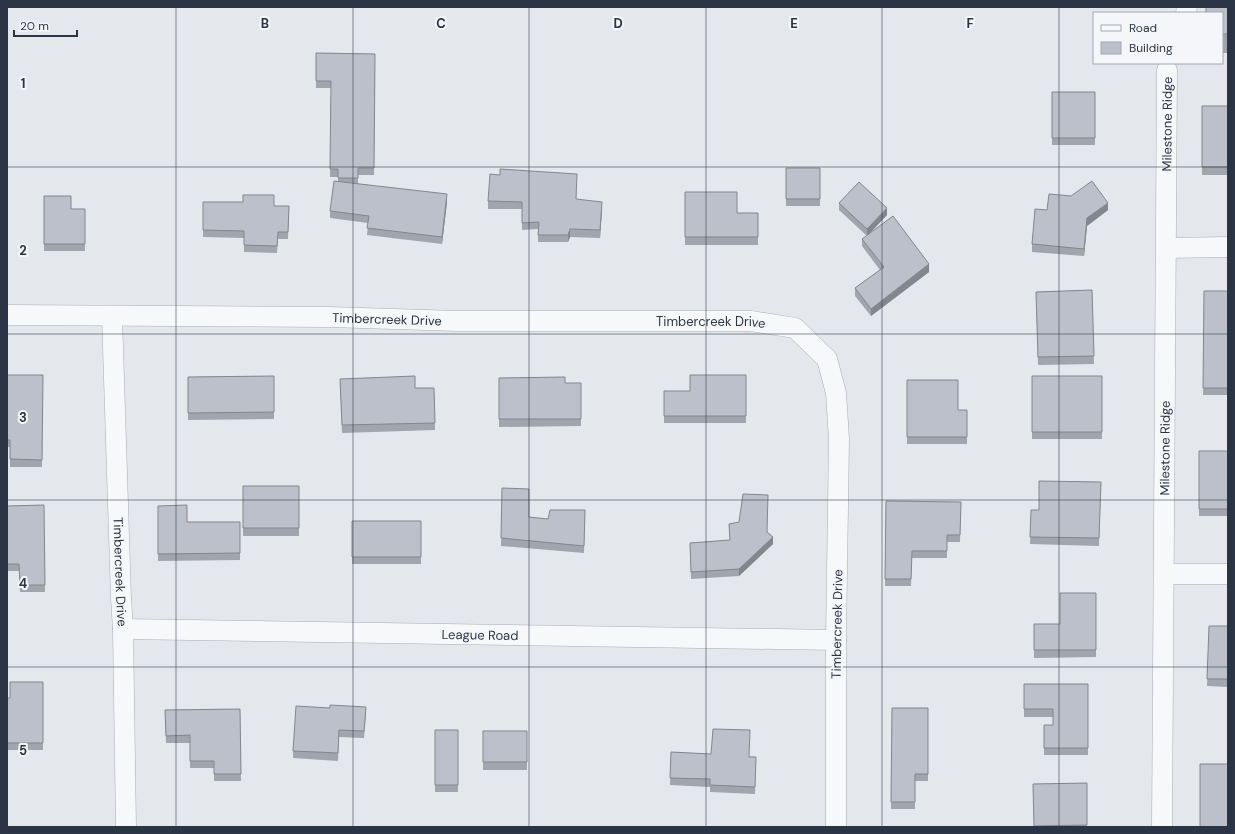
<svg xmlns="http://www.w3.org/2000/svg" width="1235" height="834" viewBox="0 0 1235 834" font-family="'DM Sans',sans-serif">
	<rect width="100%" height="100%" fill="#e4e7ec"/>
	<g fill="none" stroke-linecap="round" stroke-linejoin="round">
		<defs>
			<g id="street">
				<path d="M1186,13L1187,7"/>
				<path d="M1166,248L1228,247"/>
				<path id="s1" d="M7,315L329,317L458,321H751L795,328L827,359L836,393L839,439L836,640V827"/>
				<path id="s2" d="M112,316L121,598L123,629L126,827"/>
				<path d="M1164,574H1228"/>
				<path id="s3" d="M123,629L836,640"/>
				<path id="s4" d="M1162,827L1167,70"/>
			</g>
		</defs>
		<use href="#street" stroke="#a9aeb7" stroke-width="21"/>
		<use href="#street" stroke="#f7f8fa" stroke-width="20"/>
	</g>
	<path fill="#a1a5ae" d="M1228,7V53H1222V13Z
		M316,53L375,54L374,175H358V184L447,202L442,244L367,235L368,223L330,218V211L338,182V177H330L331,88H316Z
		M1052,92H1095V145H1052Z
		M1202,106L1228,123V175H1202Z
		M786,168H820V206H786Z
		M685,192L737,213H758V245H685Z
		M44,196L71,209H85V251H44Z
		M576,199L602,209L600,238L570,237L568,242H538V229L522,230V209H488V201Z
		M203,202L274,206H289L288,239H278L277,253L244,252V238L203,237Z
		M839,203L887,215L870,233L929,272L871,316L855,296V288L880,270L862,246V239L867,236L839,210Z
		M1047,210H1108L1087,226L1084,256L1032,252V244Z
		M1092,290L1094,364L1038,365L1036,292Z
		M1204,291H1228V395H1203Z
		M7,375H43L42,467H10V447H7Z
		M746,375V423H664V391H690Z
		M274,376V419L188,420V377Z
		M1032,376H1102V439H1032Z
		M499,378L565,383H581V426L499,427Z
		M340,379L415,388H434L435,430L342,433Z
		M907,380L958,410H967V444H907Z
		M1199,451H1228V516H1199Z
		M1101,482L1099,546L1030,544L1031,510H1039Z
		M243,486H299V536H243Z
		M502,488L529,517L548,519L585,510L584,553L501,546Z
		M886,501L961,502L960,542H947V558H912L911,586H885Z
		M44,505L45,592H20L19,571H7V506Z
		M158,506L187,522H240V560L158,561Z
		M352,521H421V564H352Z
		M729,524L767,532L773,544L739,576L691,579L690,543L730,540Z
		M1096,593V657L1034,658V624H1060Z
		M1209,626H1228V687L1207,686Z
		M43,682V750H7V698H10Z
		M1024,684H1088V755H1044V725H1053V717H1024Z
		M892,708H928V781H915V809H891Z
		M240,709L241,781H214V768H190V743H166L165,710Z
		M366,714L364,738L339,737L338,761L293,758V751Z
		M435,730H458V792H435Z
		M483,731H527V770H483Z
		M671,752L756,757L755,794L710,792V787L670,785Z
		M1087,783V827H1034L1033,784Z"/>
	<path fill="#83868d" d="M447,194V202L442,244V237Z
		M602,202V209L600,238V230Z
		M1108,203V210L1087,226L1084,256V249L1087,218Z
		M887,208V215L867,236V229Z
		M570,229V237L568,242V235Z
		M929,264V272L871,316V309Z
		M773,537V544L739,576V569Z"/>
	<path fill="#bbc0ca" stroke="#83868d" d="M1206,7H1228V34H1222V13H1206Z
		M316,53L375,54L374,168H358V178H338V169H330L331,81H316Z
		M1052,92H1095V138H1052Z
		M1202,106H1228V167H1202Z
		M786,168H820V199H786Z
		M500,169L577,174L576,199L602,202L600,230L570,229L568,235H538L539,222L522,223V202L488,201L490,174L500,175Z
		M334,181L447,194L442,237L367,228L369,216L330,211Z
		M1092,181L1108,203L1087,218L1084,249L1032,244L1035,209L1047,210L1049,194L1071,196Z
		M859,182L887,208L867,229L839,203Z
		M685,192H737V213H758V237H685Z
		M243,195H274V206H289L288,232H278L277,246L244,245V231L203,230V202H243Z
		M44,196H71V209H85V244H44Z
		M893,216L929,264L871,309L855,288L884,267L862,239Z
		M1092,290L1094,356L1038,357L1036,292Z
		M1204,291H1228V388H1203Z
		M7,375H43L42,460L10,459V440H7Z
		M690,375H746V416H664V391H690Z
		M274,376V412L188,413V377Z
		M415,376V388H434L435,423L342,425L340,379Z
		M1032,376H1102V432H1032Z
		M565,377V383H581V419H499V378Z
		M907,380H958V410H967V437H907Z
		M1199,451H1228V509H1199Z
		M1039,481L1101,482L1099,538L1030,537L1031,510H1039Z
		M243,486H299V528H243Z
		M502,488L529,489V517L548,519L550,510H585L584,546L501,538Z
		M743,494L768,495L767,532L773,537L739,569L691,572L690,543L730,540L729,524L739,522Z
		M886,501L961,502L960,535H947V551H912L911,579H885Z
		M44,505L45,585H20L19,564H7V506Z
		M187,505V522H240V553L158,554V506Z
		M352,521H421V557H352Z
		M1060,593H1096V650H1034V624H1060Z
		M1209,626H1228V679H1207Z
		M10,682H43V743H7V698H10Z
		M1024,684H1088V748H1044V725H1053V709H1024Z
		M330,705L366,707L364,731L339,730L338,753L293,751L296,706L330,708Z
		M892,708H928V774H915V802H891Z
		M240,709L241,774H214V761H190V735L166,736L165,710Z
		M713,729L750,730L749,757H756L755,787L710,785V779L670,778L671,752L711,754Z
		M435,730H458V785H435Z
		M483,731H527V762H483Z
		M1200,764H1228V827H1200Z
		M1087,783V825L1034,826L1033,784Z"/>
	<path fill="none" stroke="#2b3445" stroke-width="1" stroke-opacity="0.55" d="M176,7V827M353,7V827M529,7V827M706,7V827M882,7V827M1059,7V827M7,167H1228M7,334H1228M7,500H1228M7,667H1228"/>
	<g text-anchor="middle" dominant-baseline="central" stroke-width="4" stroke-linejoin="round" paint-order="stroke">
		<g font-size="13" fill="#2b3445" stroke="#f4f6f9">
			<text stroke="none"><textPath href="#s4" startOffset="703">Milestone Ridge</textPath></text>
			<text stroke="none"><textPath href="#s1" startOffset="380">Timbercreek Drive</textPath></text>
			<text stroke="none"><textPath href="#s1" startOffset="704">Timbercreek Drive</textPath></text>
			<text stroke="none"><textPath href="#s4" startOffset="379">Milestone Ridge</textPath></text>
			<text stroke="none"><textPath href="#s2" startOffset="256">Timbercreek Drive</textPath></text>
			<text transform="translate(837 624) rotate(-89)">Timbercreek Drive</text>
			<text stroke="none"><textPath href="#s3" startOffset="357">League Road</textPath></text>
		</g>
	</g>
	<g font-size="13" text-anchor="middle" font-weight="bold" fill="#2b3445" stroke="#f4f6f9" stroke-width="4" stroke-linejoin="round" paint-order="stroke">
		<text x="265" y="28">B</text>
		<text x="441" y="28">C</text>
		<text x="618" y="28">D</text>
		<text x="794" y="28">E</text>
		<text x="970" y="28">F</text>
		<text x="23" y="88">1</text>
		<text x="23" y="255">2</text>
		<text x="23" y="422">3</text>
		<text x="23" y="588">4</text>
		<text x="23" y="755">5</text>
	</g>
	<rect width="1235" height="834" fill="none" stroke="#2b3445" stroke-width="16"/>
	<rect x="1093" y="12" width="130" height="52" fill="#f4f6f9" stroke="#a4a8b1"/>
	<rect x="1101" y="25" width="20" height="6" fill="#f7f8fa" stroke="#a4a8b1"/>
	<text x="1129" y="32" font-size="12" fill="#2b3445">Road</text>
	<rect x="1101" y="42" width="20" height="12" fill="#bbc0ca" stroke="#a4a8b1"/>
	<text x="1129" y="52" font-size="12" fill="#2b3445">Building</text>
	<path d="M14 30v6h63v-6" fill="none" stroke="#2b3445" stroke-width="2"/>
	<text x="20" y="30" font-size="12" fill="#2b3445" stroke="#f4f6f9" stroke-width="3" paint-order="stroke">20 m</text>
</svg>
